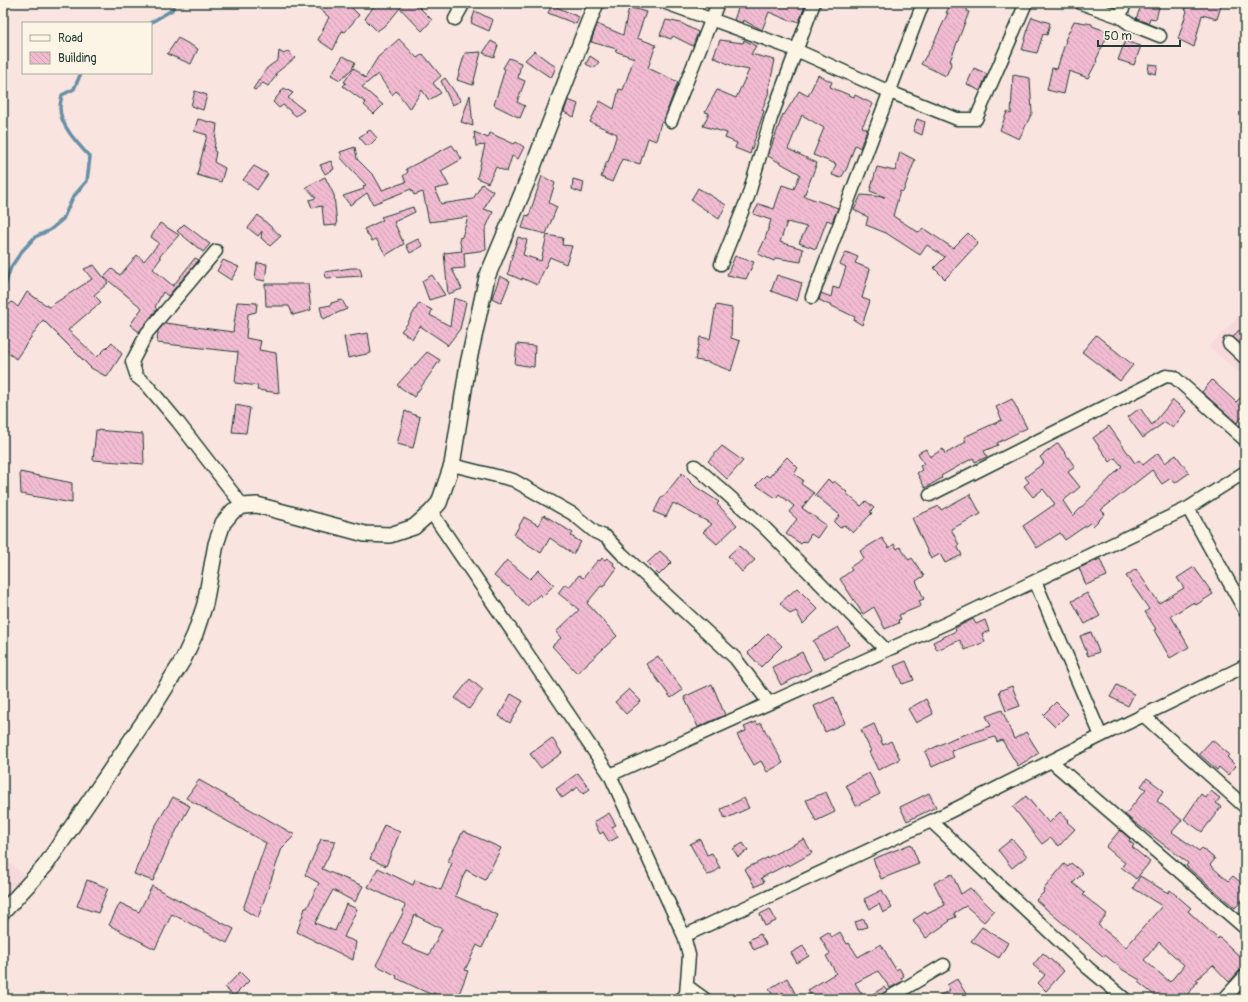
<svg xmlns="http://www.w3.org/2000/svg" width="1248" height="1002" viewBox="0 0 1248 1002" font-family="Pangolin,sans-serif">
	<defs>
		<pattern id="building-back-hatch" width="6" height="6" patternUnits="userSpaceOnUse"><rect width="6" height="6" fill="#f2bbd2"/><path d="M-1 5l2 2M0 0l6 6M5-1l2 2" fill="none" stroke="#cfa2b5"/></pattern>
	</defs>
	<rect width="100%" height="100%" fill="#f9e4df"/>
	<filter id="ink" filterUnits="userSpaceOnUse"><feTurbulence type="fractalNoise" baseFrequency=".025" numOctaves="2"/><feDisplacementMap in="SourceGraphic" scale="8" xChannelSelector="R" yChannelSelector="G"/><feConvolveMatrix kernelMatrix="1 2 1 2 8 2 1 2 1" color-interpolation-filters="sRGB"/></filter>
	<g filter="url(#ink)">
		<path fill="#f7d8db" d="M1245,310V377L1209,347Z
			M3,858L25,876L3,901Z"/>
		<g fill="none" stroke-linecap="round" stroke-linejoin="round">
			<path stroke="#6690a6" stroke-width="3.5" d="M150,23L172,10L175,3
				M3,291L11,267L22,251L35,237L50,230L63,219L73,197L87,181L90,157C79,145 60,126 60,108C60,104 61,100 62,95L74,89L81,73"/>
		</g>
		<path fill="url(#building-back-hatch)" stroke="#1f3d34" fill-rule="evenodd" d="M312,3H347L359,15L345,32L342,31L333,50L318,40L329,17Z
			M376,3H415L432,20L422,31L400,8L387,24L377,31L365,19Z
			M740,3H806L799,22L794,20L793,22L769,12L762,30L743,20L742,23L734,20Z
			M951,3H968L967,11L969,12L950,61L952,62L946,76L921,64L931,48L948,13H946Z
			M1142,3H1160L1156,19L1150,18L1148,23L1136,19Z
			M1187,3H1222L1217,19L1202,15L1194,47L1178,39L1187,11L1185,10Z
			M552,5L579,17L576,24L548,13Z
			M629,7L646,12L637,38L656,45L648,68L678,82L668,108L664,123L661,122L656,141L648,138L640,164L622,159L612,182L601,177L607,161L608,162L617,134L590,122L600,101L614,109L619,89L623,90L634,58L615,51L617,49L591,42L597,24L623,35Z
			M475,11L493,20L489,31L471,23Z
			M1032,17L1050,23L1047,35L1043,34L1037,53L1022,50L1028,29H1027Z
			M666,20L681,23L698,32L693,46L673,36L671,39L660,35Z
			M1074,21L1092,24V26L1109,32L1096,60L1097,61L1088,78L1069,71L1064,94L1047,90L1052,68L1057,69L1066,40H1065Z
			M178,38L198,49L191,64L167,54Z
			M399,39L417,58L423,54L441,76L433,83L441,93L429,100L422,90L410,109L396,91L392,95L378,74L362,87L383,105L374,114L364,105L366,103L343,86L346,83L344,82L354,68L365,78L378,57Z
			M720,40L743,43L744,40L756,46L751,54L775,60L768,92H769L762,110L764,111L750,154L735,148L737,143L725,138L727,133L703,126L709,113L705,112L717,90L736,98L749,70L735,67L713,57Z
			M491,41L498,45L494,57L483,53Z
			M1125,41L1141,46L1134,65L1118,60Z
			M279,51L284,54L288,51L295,58L275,74L277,75L268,86L263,83L255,90L253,89L267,68L278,60Z
			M534,51L556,67L551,78L525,60Z
			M481,52L473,85L457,80L465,53Z
			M343,56L355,62L352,69L340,80L331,75Z
			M590,56L599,62L594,68L586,64Z
			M509,58L521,63L518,78L525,81L517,102L525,106L520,118L494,105L505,69L503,68Z
			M1149,64L1158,65L1156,74L1148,72Z
			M974,68L987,74L980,91L967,84Z
			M818,75L832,82L830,87L854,97L855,95L873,104L862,127L867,129L860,148L855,145L847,168L841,178L832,175L836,164L813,155L824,128L802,115L788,149L817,163L804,196L838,208L832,222L827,220L816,249L799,243L807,227L787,222L780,242L803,249L801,262L776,258L774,261L758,254L765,239L771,220L753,214L759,204L774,209L782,185L794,189L800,174L768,156L783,114L784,115L799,91L808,96Z
			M1013,75L1030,78L1032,113L1019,139L1000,130L1007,112L1011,114Z
			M445,78L461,101L452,105L441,81Z
			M284,88L293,93L288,98L304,110L296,116L283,105L279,108L273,102Z
			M195,91L207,95L203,110L191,106Z
			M470,95L473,126L461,122Z
			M568,100L578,104L574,117L564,112Z
			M198,119L217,124L214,151L216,152L214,162L225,168L221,182L197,175L207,135L194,131Z
			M917,119L925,122L922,135L913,131Z
			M370,130L377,138L370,145H366L359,137Z
			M474,132L488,138L490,133L514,144L516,142L524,147L518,159L512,156L507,172L496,167L488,183L477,178L485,145L476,146Z
			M452,145L462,159L441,171L449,186L435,189L441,204L473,199L482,184L493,191L484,209L493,212L485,230L486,250L464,253L465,268L452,269L462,289L448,294L444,253L462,251L459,238L462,237L468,217L429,222L423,192L414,195L411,189L373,204L367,193L350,205L343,196L364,189L363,186L366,185L340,157L342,156L340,152L355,147L357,159L374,176L382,190L406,182L403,176L408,172L406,169Z
			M900,152L915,160L903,192L900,191L893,216L918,232L924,229L953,248L968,233L978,243L945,279L934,268L945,257L927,245L920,255L886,233L866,225L868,217L854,210L861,195L885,197L870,191L877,167L895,171Z
			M331,161L334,169L325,174L320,165Z
			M254,166L268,174L257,190L243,180Z
			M542,176L555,183L549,203L557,207L546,234L522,228L526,215L529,216Z
			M325,177L334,195L337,225L324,226L322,206L312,208L309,200L316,198L306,187Z
			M573,179L584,182L582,193L572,189Z
			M698,188L726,205L719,219L691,200Z
			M413,207L415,212L394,222L404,244L386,255L376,239L372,241L364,229L383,220L381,217Z
			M258,215L281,236L270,246L261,238L262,231L258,236L248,228Z
			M160,223L179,235L159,257L161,258L153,269L173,286L195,258L199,260L168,296L163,292L155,307L157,309L139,332L130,325L142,308L104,277L112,269L120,275L137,255L144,261L159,243L151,237Z
			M184,224L210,244L203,252L177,231Z
			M547,235L563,238L562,245L572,246L566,264L550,257L537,285L522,278V280L508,274L513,252L518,237L527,240L523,255L541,261Z
			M418,239L423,246L410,253L406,245Z
			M846,252L858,257L855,263L870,269L862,298L870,301L862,325L854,320L855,317L819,300L821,293L831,297L833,287L839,289L846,267L840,264Z
			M735,256L754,262L746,279L727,275Z
			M223,260L239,267L231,280L217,271Z
			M257,263L267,264L265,281L255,279Z
			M94,265L108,283L94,295L101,302L68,330L97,357L112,342L122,354L107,377L91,368L43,320L16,359L3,349V309L12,302L18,307L27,292L49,307L92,279L84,269Z
			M351,268H360L362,276L326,278L325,272Z
			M432,275L445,295L429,300L422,281Z
			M777,275L802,283L797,301L771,291Z
			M500,276L510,281L501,303L492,298Z
			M265,284H308L311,310L293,315L289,306H266Z
			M454,298L466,302L460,329L447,346V344L420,326L412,339L401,331L407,324L419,303L432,310L430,315L450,326Z
			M342,300L347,309L323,319L320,307L331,305V303Z
			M237,302L257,303L256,312L248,314L246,338L261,341L259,350L276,353L279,393L257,390L258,386L235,383L238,352L157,343L158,331L165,323L233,332Z
			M716,305L732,308L731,338L740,341L731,371L708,362L695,360L700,337L710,339Z
			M1239,330L1245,335V348L1233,337Z
			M368,333L371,353L348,358L344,337Z
			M1096,335L1133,365L1120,381L1082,352Z
			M517,344L535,346L534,367L515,364Z
			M427,352L440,360L414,397L397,385Z
			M1212,380L1236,402L1245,393V414L1237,423L1202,392Z
			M1012,399L1027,428L997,443L998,445L984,451L987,457L975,462L973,458L941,476L942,478L925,488L917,473L922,470L920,466L924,464L918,453L926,449L930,457L943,449L945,454L966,442L964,437L1002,420L996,407Z
			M1173,400L1186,411L1173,428L1165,422L1143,438L1128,417L1140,408L1152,425Z
			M236,405L250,408L246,433L232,432Z
			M405,411L420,417L413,448L397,444Z
			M1109,426L1135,463L1139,460L1143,465L1158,453L1165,463L1176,455L1189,473L1175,483L1171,478L1162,484L1152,470L1101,510L1105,514L1093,526L1090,523L1065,540L1060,533L1037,548L1023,526L1055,504L1043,489L1033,497L1024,486L1029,482L1025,477L1044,463L1040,457L1058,443L1075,467L1068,472L1080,487L1063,501L1073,516L1122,466L1115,458L1110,462L1093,438Z
			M96,430L143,434L144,464L93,460Z
			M722,446L743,461L727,479L708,461Z
			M787,457L798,468L794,474L803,480L801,484L814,493L802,508L826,525L817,538L811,534L806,542L804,541L801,544L786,534L797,519L789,512L794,506L779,494L776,498L756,485L766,475L769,477Z
			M20,472L72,483V503L21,494Z
			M682,473L696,487L719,502L717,504L737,525L717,544L703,532L712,524L673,503L666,517L654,512L662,496H664Z
			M828,479L832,483L834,481L847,492L846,493L861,506L866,501L874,508L870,512L872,513L853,533L844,525L840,528L834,522L840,515L815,495Z
			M970,494L981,514L951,529L959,545L957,546L962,555L945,563L940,554L931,559L912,518L939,506L941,510Z
			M544,515L573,533L571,536L581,542L573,554L550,538L541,553L514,535L524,517L538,525Z
			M882,538L889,548L894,544L897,549L900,547L909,560L912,558L924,576L916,581L924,599L919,601L921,606L899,615L901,619L898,620L899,623L885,629L874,607L863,614L840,579L852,570L850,567L864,558L860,551Z
			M739,546L755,560L742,572L728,556Z
			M660,551L672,562L659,575L647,563Z
			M602,558L605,560L607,558L614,563L613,565L617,568L603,587L601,586L587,603L617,636L577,673L552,646L561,638L556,632L579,610L558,593L565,584L569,587L579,575L583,578L598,560L600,561Z
			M1100,559L1107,576L1086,585L1079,568Z
			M507,560L530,579L539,570L554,585L542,597L540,594L527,606L509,586L508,587L494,576Z
			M1194,567L1213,594L1196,605L1194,602L1171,616L1189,647L1170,658L1154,630L1156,629L1145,612L1149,609L1126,576L1136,569L1159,603L1184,588L1177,578Z
			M797,588L818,609L803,624L796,611L790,614L780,603Z
			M1087,593L1100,616L1085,624L1072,601Z
			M973,619L976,624L985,620L989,631L982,634L985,642L965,650L960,640L937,650L933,642L956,631L955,628Z
			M838,627L849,645L824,659L813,641Z
			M1091,632L1099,652L1088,656L1080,636Z
			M768,633L782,646L761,667L748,653Z
			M802,652L811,670L781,685L772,667Z
			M658,656L683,690L671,698L646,664Z
			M906,661L914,680L902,684L894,666Z
			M470,679L483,690L469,709L455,698Z
			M712,684L725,715L698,727L684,697Z
			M1117,685L1134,694L1128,706L1110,697Z
			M1012,686L1020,706L1006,711L999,691Z
			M629,689L641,701L626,714L615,702Z
			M511,694L523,701L510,723L499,716Z
			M834,697L845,723L825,732L814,706Z
			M926,699L933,714L916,723L908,709Z
			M1056,702L1068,714L1055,727L1043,715Z
			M1002,710L1014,739L1026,732L1039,753L1018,766L1002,740L997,742L995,737L951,751L954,757L932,767L925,752L954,738L991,726L986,716Z
			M756,722L758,725L761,723L783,763L767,772L761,761L754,765L737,735L746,731L744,727Z
			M874,724L883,745L891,741L900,759L878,770L869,752L871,751L861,730Z
			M552,738L562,753L541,768L530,754Z
			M1212,740L1230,755L1227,757L1236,766L1228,775L1219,767L1217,770L1199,754Z
			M578,773L590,789L583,794L578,787L562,798L556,789Z
			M869,773L880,794L856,806L846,785Z
			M1147,778L1164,791L1157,801L1182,820L1172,832L1199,851L1202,848L1215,859L1210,865L1228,881L1233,876L1245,886V897L1235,908L1186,866L1188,863L1125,815L1146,789L1141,786Z
			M199,780L295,835L282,848L258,918L243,909L266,843L186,798Z
			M1211,791L1220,798L1216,803L1221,807L1202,832L1184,819L1201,794L1206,798Z
			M826,792L835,812L816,821L806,800Z
			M929,793L936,807L907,821L900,807Z
			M1026,796L1049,823L1060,812L1069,820L1067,822L1075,829L1059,846L1050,838L1042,844L1013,807Z
			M173,797L190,806L168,846L153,881L134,874L151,833Z
			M744,798L749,808L725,819L721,809Z
			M609,813L616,825L612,827L618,837L609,842L603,832L600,834L594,822Z
			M384,825L400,832L386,866L370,859Z
			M1120,830L1130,839L1129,841L1134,845L1132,847L1150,862L1136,879L1121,867L1125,863L1106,847Z
			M463,831L501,848L485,880L466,870L455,896L498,915L482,948L477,945L465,970L468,971L457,999H447L433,993L432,995L396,978L397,976L376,965L404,911H403L405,905L368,887L378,868L413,885L415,880L441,890L452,863L448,861ZM415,915L442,929L429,955L402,944Z
			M321,839L336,841L322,869L363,886L355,902L333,890L315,923L335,931L346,904L357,909L344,937L356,942L353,960L297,932L305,908H307L319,883L305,875Z
			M700,839L707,855L712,853L720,868L712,874L707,875L690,844Z
			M804,839L812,853L789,866L788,864L761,878L764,882L755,887L745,869Z
			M1012,839L1027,856L1012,868L998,850Z
			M743,843L748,850L738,857L733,849Z
			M911,844L919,864L881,879L873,859Z
			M1071,863L1083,873L1073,883L1085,893L1083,895L1107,914L1098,925L1126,947L1162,906L1133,888L1140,876L1168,893L1170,890L1191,908L1188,911L1218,939L1219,937L1245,961V968L1239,971L1229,982L1213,965L1196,980L1198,981L1184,999H1159L1138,982L1140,980L1123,970L1105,955L1104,957L1053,915L1036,900L1044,892L1043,890L1064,864L1068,867ZM1159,942L1184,965L1170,982L1144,960Z
			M952,874L961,894L970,888L994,911L984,922L966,906L954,913L956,917L949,920L950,921L926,938L913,920L925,912L927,914L945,905L934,883Z
			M87,880L108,888L98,913L77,906Z
			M152,886L234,929L227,943L172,914L155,949L109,925L120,903L139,912Z
			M882,890L892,908L883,913L879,904L870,909L864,899Z
			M770,909L776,921L765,926L760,914Z
			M864,919L867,927L858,930L855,922Z
			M982,927L1008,943L999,958L971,941Z
			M828,932L832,937L840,932L847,944L849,943L858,957L881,944L896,970L899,968L904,976L901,978L903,981L890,988L878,971L855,983L865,999L884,987L887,991L881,995L880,999H813L808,990L836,973L826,956L830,954L820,937Z
			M760,934L766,944L754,950L749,940Z
			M803,946L809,956L797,963L791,953Z
			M1043,953L1064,971L1046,991L1038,983L1045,975L1033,965Z
			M240,972L249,981L234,996L225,988Z
			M787,978L796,995L787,999L783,992L774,997L769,989Z
			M957,979L969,999H933L950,990L947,985Z"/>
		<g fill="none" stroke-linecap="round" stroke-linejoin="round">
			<defs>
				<path id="minor" d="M666,3L796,50L890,92L957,119H976L1026,3
					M1081,3L1120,17L1130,24L1160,36
					M1120,17L1125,3
					M455,19L464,3
					M671,121L718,3
					M216,251L147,333L132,362L137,377L147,385L178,422L243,506
					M721,264L748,197L771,118L814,3
					M812,297L923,3
					M1229,343L1245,358
					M452,465L513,480L573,514L595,532L606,537L622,554L735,658L769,703
					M695,466L764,527L886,650
					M930,495L1166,376L1174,377L1245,440
					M1188,508L1245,611
					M431,512L610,775L684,936L689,955L686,994L681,999
					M1035,581L1101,736
					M1143,715L1245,807
					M1051,761L1245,928
					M610,775L947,623L1188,508L1245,472
					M931,821L1088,968L1125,999
					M684,936L931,821L1101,736L1245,666
					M687,986L705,999
					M887,999L944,965
					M1224,999L1245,976"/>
				<path id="tertiary" d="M3,912L45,866L149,714L183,660L195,634L205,604L216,544L223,523L233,511L243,506L257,505L365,534L390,535L414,527L431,512L439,503L452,465L468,364L487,277L531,172L596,3"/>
			</defs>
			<use href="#minor" stroke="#1f3d34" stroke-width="15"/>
			<use href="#tertiary" stroke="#1f3d34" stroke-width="18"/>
			<use href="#minor" stroke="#fcf5e5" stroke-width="12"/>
			<use href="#tertiary" stroke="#fcf5e5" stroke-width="15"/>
		</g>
	</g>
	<rect width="1248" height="1002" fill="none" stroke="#fcf5e5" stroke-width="16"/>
	<rect x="8" y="8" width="1232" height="986" fill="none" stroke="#1f3d34" stroke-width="1.5" filter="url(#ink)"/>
	<rect x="22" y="22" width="130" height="52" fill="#fcf5e5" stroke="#a4ab9e"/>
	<rect x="30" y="35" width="20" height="6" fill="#fcf5e5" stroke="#a4ab9e"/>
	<text x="58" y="42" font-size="12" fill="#1f3d34">Road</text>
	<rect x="30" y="52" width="20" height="12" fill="url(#building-back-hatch)" stroke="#a4ab9e"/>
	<text x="58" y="62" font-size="12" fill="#1f3d34">Building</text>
	<path d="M1098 40v6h82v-6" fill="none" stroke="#1f3d34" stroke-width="2"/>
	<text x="1104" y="40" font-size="12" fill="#1f3d34" stroke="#fcf5e5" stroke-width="3" paint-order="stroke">50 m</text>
</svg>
